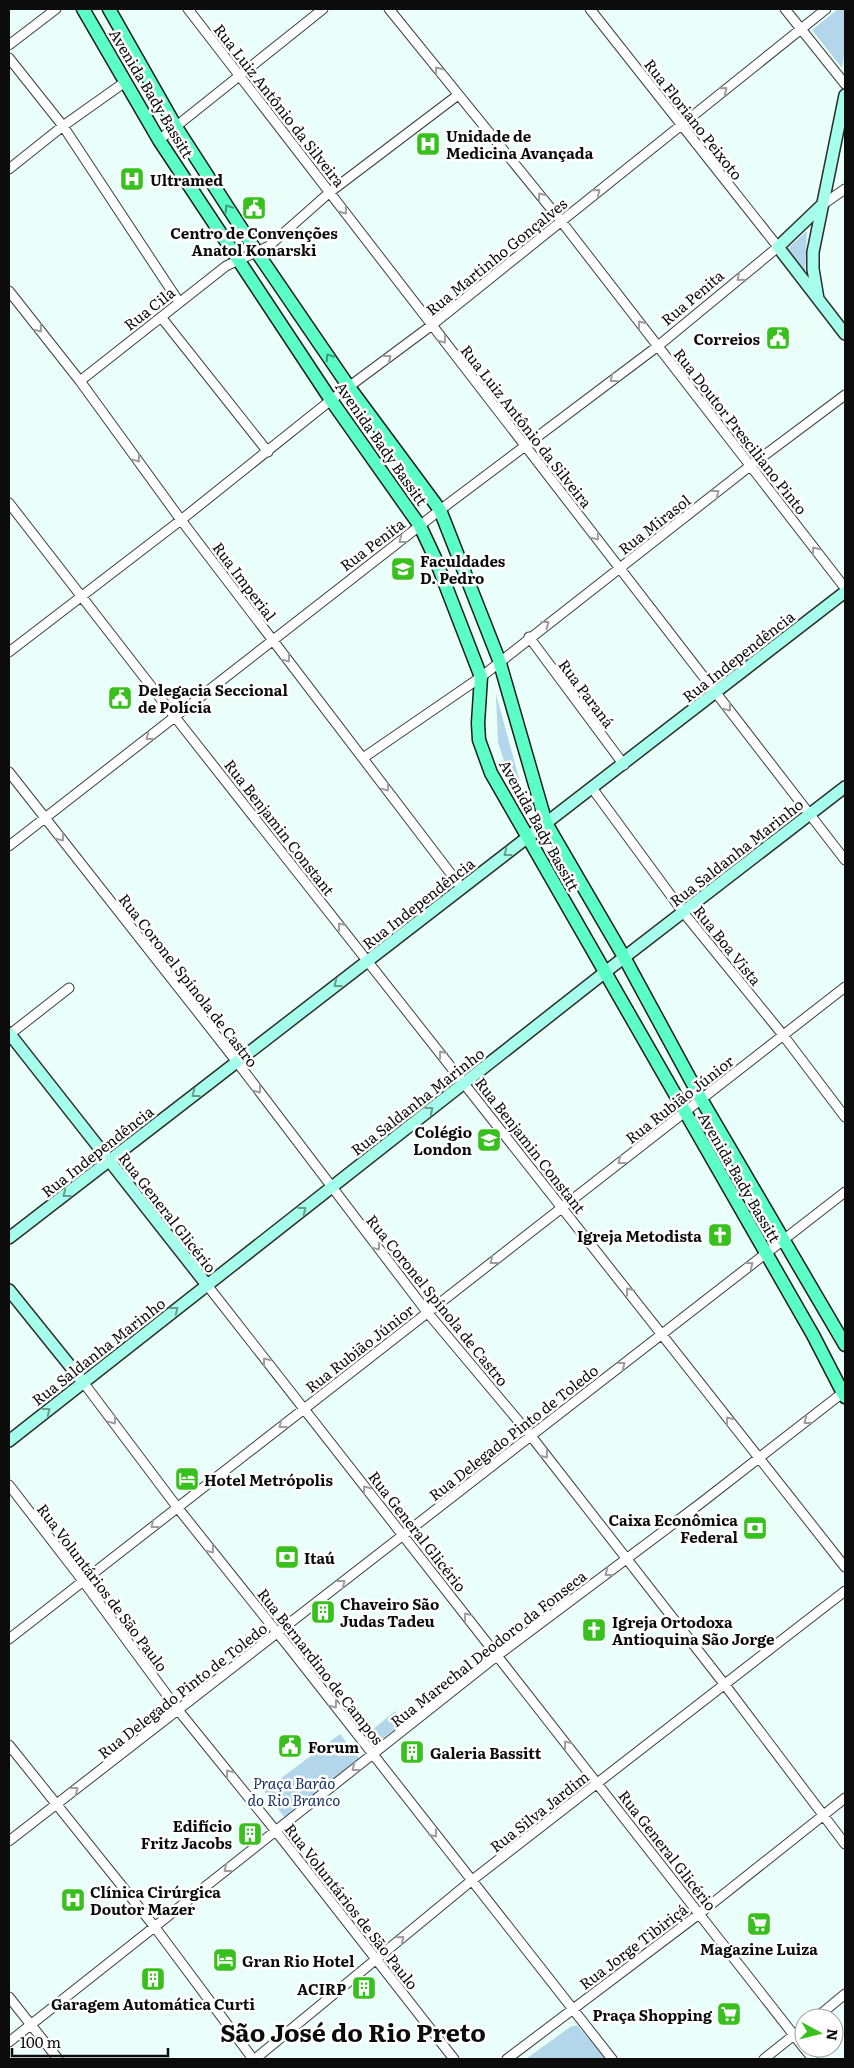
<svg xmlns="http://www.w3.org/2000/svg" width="854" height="2068" viewBox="0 0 854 2068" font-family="Literata,serif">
	<rect width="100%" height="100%" fill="#eafff9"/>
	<path fill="#b3d6eb" d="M838,9H845V51L842,68L812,30Z
		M807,231L805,275L787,249Z
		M496,694L526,804L508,772L498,743Z
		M395,1711L401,1719L402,1723L375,1745L366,1735Z
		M340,1734L360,1760L285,1818L264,1791Z
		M577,2025L606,2059H526L570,2027Z"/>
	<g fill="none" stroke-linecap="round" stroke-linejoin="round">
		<defs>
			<path id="street" d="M188,9L845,860
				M389,9L561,221L845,588
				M785,9L845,84
				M9,45L56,9
				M9,58L63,126L179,302
				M159,140L323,9
				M9,169L63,126L125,82
				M822,205L845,189
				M9,291L80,381L181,520L461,887
				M161,317L268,452
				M80,381L226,266L269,246L330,192L458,95
				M9,503L175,717L845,1567
				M529,637L624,765
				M9,652L181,520L331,400L432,325L826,9
				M363,758L481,677L750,466L845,395
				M9,772L237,1062L427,1312L531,1436L725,1685L845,1844
				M592,788L683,912L783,1035L845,1117
				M9,846L440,510L658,346L778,247L590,9
				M9,1035L69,988
				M207,1285L804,2048
				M83,1382L177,1507L292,1651L612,2059
				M9,1485L83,1581L178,1710L275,1830L454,2059
				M9,1639L845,987
				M9,1745L154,1926L253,2059
				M9,1841L845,1192
				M9,1997L58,2059
				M816,2018L845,1994
				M9,2042L498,1655L701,1503L845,1391
				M804,2048L813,2059
				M255,2059L471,1881L845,1591
				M507,2059L699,1914L845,1798
				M764,2059L804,2027"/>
			<path id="secondary" d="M822,205L778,247L845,334
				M818,299L813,269V252L845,95
				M9,1033L207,1285
				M9,1238L845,592
				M9,1290L83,1382
				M9,1441L604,973L845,787"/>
			<path id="primary" d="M83,9L159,140L331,400L420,526L435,558L481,677L478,723L479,740L491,773L813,1335L845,1397
				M109,9L176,127L256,251L349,387L440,510L499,660L546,823L624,957L701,1099L845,1345"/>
		</defs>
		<use href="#street" stroke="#3f3f3f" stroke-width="11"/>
		<use href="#secondary" stroke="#2e2e2e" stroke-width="14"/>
		<use href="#primary" stroke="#1d1d1d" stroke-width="15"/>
		<use href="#street" stroke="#fff" stroke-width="9"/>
		<use href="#secondary" stroke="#a5ffeb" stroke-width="11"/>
		<use href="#primary" stroke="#5bfec5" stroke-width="12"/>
	</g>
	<defs><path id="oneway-chevron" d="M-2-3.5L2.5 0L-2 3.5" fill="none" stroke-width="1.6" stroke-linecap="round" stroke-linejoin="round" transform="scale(1.25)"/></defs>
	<g stroke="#9e9e9e">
		<use href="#oneway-chevron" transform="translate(438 70) rotate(-129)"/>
		<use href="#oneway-chevron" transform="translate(724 90) rotate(-39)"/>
		<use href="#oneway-chevron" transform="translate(597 192) rotate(-39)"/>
		<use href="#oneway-chevron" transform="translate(541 196) rotate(-129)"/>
		<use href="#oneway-chevron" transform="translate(344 211) rotate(52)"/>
		<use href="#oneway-chevron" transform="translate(740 278) rotate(140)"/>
		<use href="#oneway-chevron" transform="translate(641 324) rotate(-128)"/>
		<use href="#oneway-chevron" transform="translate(39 329) rotate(52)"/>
		<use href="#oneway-chevron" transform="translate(443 340) rotate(52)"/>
		<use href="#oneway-chevron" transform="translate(388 358) rotate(-37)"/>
		<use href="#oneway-chevron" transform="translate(613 379) rotate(143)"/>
		<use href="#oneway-chevron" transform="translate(137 459) rotate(54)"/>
		<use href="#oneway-chevron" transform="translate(716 493) rotate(-38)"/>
		<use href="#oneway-chevron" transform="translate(596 537) rotate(52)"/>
		<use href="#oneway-chevron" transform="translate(402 540) rotate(143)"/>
		<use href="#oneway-chevron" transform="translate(815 550) rotate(-128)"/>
		<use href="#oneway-chevron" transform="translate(546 624) rotate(-37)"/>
		<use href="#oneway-chevron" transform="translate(287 659) rotate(53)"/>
		<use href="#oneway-chevron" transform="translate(728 708) rotate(52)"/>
		<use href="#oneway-chevron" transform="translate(149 737) rotate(142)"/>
		<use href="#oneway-chevron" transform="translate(386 788) rotate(53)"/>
		<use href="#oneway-chevron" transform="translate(61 838) rotate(52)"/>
		<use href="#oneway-chevron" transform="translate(341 926) rotate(-128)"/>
		<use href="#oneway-chevron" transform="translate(442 1054) rotate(-128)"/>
		<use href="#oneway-chevron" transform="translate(258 1090) rotate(53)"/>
		<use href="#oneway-chevron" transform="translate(621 1161) rotate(142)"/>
		<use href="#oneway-chevron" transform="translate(377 1247) rotate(53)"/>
		<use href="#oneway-chevron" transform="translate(493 1261) rotate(142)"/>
		<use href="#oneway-chevron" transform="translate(750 1265) rotate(-38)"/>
		<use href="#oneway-chevron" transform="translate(629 1291) rotate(-128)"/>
		<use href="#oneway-chevron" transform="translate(266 1361) rotate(-128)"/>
		<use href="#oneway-chevron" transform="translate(622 1365) rotate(-38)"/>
		<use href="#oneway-chevron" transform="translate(729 1420) rotate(-128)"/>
		<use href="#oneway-chevron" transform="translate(113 1421) rotate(53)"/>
		<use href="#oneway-chevron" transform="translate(807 1421) rotate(142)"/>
		<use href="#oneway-chevron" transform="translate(282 1425) rotate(142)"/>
		<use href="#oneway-chevron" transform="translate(545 1455) rotate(52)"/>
		<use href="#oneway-chevron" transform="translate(366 1489) rotate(-128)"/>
		<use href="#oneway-chevron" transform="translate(154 1525) rotate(142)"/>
		<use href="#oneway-chevron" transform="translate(211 1550) rotate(51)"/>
		<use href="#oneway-chevron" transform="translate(608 1573) rotate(143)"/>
		<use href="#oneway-chevron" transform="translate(342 1583) rotate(-38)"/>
		<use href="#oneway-chevron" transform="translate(467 1616) rotate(-128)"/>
		<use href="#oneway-chevron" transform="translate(334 1705) rotate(53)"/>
		<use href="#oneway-chevron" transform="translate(567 1744) rotate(-128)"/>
		<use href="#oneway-chevron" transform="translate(355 1768) rotate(142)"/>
		<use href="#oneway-chevron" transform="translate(229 1773) rotate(-129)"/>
		<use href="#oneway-chevron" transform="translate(75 1790) rotate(-38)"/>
		<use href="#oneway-chevron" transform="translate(434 1834) rotate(52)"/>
		<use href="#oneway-chevron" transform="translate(227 1869) rotate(142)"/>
		<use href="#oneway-chevron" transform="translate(401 1939) rotate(-39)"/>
	</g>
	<g stroke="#3b9d7b">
		<use href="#oneway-chevron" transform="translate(228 208) rotate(-123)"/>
		<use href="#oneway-chevron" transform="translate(329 357) rotate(-123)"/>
	</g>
	<g stroke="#689e92">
		<use href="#oneway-chevron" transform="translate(507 853) rotate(143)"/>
		<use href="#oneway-chevron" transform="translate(337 984) rotate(142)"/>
		<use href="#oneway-chevron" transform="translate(195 1094) rotate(142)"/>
		<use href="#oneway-chevron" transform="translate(430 1110) rotate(-38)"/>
		<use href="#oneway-chevron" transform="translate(66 1194) rotate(142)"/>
		<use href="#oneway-chevron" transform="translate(303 1210) rotate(-38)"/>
		<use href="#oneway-chevron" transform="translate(175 1310) rotate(-38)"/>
		<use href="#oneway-chevron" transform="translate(47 1411) rotate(-38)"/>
	</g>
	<defs>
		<symbol id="hospital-square" viewBox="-11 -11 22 22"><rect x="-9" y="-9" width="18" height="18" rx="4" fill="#38c11e" stroke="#fff"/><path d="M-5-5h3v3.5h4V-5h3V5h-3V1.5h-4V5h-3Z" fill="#fff"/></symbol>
		<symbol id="civic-square" viewBox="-11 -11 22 22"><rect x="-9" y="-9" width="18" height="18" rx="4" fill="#38c11e" stroke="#fff"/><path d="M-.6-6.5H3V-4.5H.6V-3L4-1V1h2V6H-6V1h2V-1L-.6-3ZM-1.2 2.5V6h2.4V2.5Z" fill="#fff"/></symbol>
		<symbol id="university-square" viewBox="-11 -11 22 22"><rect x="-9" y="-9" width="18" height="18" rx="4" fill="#38c11e" stroke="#fff"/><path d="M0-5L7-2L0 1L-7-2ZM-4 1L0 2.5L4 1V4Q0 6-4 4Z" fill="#fff"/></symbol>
		<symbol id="school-square" viewBox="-11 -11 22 22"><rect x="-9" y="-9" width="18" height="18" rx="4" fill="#38c11e" stroke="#fff"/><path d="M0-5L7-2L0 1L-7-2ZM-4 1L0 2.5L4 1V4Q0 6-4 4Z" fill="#fff"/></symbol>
		<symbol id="church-square" viewBox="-11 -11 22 22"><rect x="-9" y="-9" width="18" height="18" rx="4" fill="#38c11e" stroke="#fff"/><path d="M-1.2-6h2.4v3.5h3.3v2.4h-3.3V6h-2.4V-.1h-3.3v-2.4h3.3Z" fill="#fff"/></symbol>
		<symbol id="hotel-square" viewBox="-11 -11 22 22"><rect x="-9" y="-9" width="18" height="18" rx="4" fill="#38c11e" stroke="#fff"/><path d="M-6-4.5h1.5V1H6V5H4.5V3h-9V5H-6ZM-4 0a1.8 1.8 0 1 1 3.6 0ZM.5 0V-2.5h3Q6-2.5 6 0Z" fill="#fff"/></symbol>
		<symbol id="bank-square" viewBox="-11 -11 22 22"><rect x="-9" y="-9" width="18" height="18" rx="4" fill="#38c11e" stroke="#fff"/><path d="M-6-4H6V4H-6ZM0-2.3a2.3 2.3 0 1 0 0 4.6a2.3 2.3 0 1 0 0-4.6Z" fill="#fff"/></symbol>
		<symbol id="building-square" viewBox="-11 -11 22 22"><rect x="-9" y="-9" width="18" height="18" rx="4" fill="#38c11e" stroke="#fff"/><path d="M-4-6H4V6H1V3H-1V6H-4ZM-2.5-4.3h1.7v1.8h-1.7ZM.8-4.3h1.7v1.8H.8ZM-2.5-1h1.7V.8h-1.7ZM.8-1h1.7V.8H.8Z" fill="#fff"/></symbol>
		<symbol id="supermarket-square" viewBox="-11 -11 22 22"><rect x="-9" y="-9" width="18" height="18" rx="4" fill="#38c11e" stroke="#fff"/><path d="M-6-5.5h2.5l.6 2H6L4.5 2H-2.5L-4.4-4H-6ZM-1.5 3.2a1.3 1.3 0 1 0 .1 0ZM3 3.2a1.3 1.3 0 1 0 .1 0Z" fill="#fff"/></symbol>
	</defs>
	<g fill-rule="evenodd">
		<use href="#hospital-square" x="414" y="130" width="28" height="28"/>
		<use href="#hospital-square" x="118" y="165" width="28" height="28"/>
		<use href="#civic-square" x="240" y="194" width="28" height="28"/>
		<use href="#civic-square" x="764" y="324" width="28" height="28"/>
		<use href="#university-square" x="389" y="555" width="28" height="28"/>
		<use href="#civic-square" x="106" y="684" width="28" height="28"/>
		<use href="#school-square" x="475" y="1126" width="28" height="28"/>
		<use href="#church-square" x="706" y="1221" width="28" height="28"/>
		<use href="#hotel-square" x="173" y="1465" width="28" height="28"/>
		<use href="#bank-square" x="741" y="1514" width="28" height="28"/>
		<use href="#bank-square" x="273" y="1543" width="28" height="28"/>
		<use href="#building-square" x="309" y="1598" width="28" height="28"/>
		<use href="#church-square" x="580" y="1616" width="28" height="28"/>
		<use href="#civic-square" x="276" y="1732" width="28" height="28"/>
		<use href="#building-square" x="398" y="1738" width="28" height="28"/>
		<use href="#building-square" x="236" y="1820" width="28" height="28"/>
		<use href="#hospital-square" x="59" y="1886" width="28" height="28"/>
		<use href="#supermarket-square" x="745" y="1910" width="28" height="28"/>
		<use href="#hotel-square" x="211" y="1946" width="28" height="28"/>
		<use href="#building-square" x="139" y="1965" width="28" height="28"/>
		<use href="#building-square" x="350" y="1974" width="28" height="28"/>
		<use href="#supermarket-square" x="715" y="2000" width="28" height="28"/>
	</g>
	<g text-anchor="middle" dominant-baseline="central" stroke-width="5" stroke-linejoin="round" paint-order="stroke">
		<g font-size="15" fill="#0c0c0c" stroke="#fff">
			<text transform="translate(152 93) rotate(59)">Avenida Bady Bassitt</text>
			<text transform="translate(280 105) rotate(52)">Rua Luiz Antônio da Silveira</text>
			<text transform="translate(694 119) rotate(52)">Rua Floriano Peixoto</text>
			<text transform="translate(496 256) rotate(-39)">Rua Martinho Gonçalves</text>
			<text transform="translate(692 297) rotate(-40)">Rua Penita</text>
			<text transform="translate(149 308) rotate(-38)">Rua Cila</text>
			<text transform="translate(527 426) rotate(52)">Rua Luiz Antônio da Silveira</text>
			<text transform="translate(741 431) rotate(52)">Rua Doutor Presciliano Pinto</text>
			<text transform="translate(382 443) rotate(55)">Avenida Bady Bassitt</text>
			<text transform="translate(654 524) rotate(-38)">Rua Mirasol</text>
			<text transform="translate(372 544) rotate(-37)">Rua Penita</text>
			<text transform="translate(245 581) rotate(53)">Rua Imperial</text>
			<text transform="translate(738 656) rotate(-38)">Rua Independência</text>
			<text transform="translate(587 693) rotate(53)">Rua Paraná</text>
			<text transform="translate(540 825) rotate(61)">Avenida Bady Bassitt</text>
			<text transform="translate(280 827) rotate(52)">Rua Benjamin Constant</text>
			<text transform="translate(736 852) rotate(-38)">Rua Saldanha Marinho</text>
			<text transform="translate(418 903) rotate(-38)">Rua Independência</text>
			<text transform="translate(728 945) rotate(51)">Rua Boa Vista</text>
			<text transform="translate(189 980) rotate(52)">Rua Coronel Spínola de Castro</text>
			<text transform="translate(679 1099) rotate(-38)">Rua Rubião Júnior</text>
			<text transform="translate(417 1101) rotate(-38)">Rua Saldanha Marinho</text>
			<text transform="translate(531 1145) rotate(52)">Rua Benjamin Constant</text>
			<text transform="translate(97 1151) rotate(-38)">Rua Independência</text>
			<text transform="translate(740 1177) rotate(60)">Avenida Bady Bassitt</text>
			<text transform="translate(168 1212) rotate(52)">Rua General Glicério</text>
			<text transform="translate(438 1300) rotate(51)">Rua Coronel Spínola de Castro</text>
			<text transform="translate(359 1348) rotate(-38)">Rua Rubião Júnior</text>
			<text transform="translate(98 1351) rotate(-38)">Rua Saldanha Marinho</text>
			<text transform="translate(513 1432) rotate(-38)">Rua Delegado Pinto de Toledo</text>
			<text transform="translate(418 1531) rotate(52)">Rua General Glicério</text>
			<text transform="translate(103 1587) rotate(53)">Rua Voluntários de São Paulo</text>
			<text transform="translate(488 1648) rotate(-38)">Rua Marechal Deodoro da Fonseca</text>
			<text transform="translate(321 1666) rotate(52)">Rua Bernardino de Campos</text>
			<text transform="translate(182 1690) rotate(-38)">Rua Delegado Pinto de Toledo</text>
			<text transform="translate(539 1811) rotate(-38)">Rua Silva Jardim</text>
			<text transform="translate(668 1850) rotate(52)">Rua General Glicério</text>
			<text transform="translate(352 1906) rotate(52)">Rua Voluntários de São Paulo</text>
			<text transform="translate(633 1946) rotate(-37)">Rua Jorge Tibiriçá</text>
		</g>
		<g font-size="15" font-weight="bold" fill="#0c0c0c" stroke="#fff" text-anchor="start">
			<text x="446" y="135">Unidade de<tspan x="446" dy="17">Medicina Avançada</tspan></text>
			<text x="150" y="179">Ultramed</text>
			<text x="254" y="232" text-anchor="middle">Centro de Convenções<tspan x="254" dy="17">Anatol Konarski</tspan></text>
			<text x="760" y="338" text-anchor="end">Correios</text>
			<text x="420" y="560">Faculdades<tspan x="420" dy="17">D. Pedro</tspan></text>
			<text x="138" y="689">Delegacia Seccional<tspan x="138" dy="17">de Polícia</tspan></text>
			<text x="472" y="1131" text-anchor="end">Colégio<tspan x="472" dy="17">London</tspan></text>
			<text x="702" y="1235" text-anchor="end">Igreja Metodista</text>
			<text x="204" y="1479">Hotel Metrópolis</text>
			<text x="738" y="1519" text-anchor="end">Caixa Econômica<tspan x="738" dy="17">Federal</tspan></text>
			<text x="304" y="1557">Itaú</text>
			<text x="340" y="1603">Chaveiro São<tspan x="340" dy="17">Judas Tadeu</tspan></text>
			<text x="612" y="1621">Igreja Ortodoxa<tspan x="612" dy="17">Antioquina São Jorge</tspan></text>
			<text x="308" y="1746">Forum</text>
			<text x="430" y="1752">Galeria Bassitt</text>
			<text x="232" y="1825" text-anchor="end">Edifício<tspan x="232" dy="17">Fritz Jacobs</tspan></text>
			<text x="90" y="1891">Clínica Cirúrgica<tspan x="90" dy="17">Doutor Mazer</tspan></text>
			<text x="759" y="1948" text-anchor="middle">Magazine Luiza</text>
			<text x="242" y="1960">Gran Rio Hotel</text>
			<text x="346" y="1988" text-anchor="end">ACIRP</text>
			<text x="153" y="2003" text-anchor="middle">Garagem Automática Curti</text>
			<text x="712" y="2014" text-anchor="end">Praça Shopping</text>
		</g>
		<g font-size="15" font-style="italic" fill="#1a3266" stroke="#fff">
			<text x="294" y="1782">Praça Barão<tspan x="294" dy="17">do Rio Branco</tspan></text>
		</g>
		<g font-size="25" font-weight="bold" fill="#0c0c0c" stroke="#fff">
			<text x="353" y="2031">São José do Rio Preto</text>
		</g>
	</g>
	<rect width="854" height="2068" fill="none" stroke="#0c0c0c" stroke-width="20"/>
	<g transform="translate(819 2033) rotate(97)"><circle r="24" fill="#ffffff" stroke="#9e9e9e"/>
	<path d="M0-4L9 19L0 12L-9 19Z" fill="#38c11e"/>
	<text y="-8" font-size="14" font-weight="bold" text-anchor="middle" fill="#0c0c0c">N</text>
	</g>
	<path d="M12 2048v8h156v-8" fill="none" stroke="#0c0c0c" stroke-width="2.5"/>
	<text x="20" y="2048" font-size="15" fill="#0c0c0c" stroke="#ffffff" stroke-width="4" paint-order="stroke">100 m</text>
</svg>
